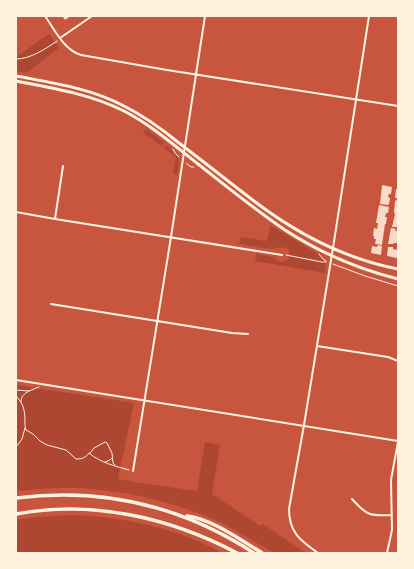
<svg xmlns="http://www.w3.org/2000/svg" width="414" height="569" viewBox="0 0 414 569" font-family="Literata,serif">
	<rect width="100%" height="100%" fill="#c8553d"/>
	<path fill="#ae4732" d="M49,34L59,48L26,73L16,71V57Z
		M146,129L165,143L162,146L143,133Z
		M167,145C172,149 174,154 179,158L177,175L173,174L176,157L164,148Z
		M270,225L317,253L322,259L326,263L325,273L255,261L256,254C261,255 267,255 272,257C276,258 279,263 283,262C290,261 292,251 286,248C281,246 275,249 270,249L239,244L241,237L267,241Z
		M16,385L134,403L118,479L141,483L197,491L205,442L220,445L212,494L260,526L263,524L306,553H274L226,525L206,516L175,505L144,497L125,493L82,488H54L16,491Z
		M73,515C123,517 178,528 222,553H16V520C35,516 54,516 73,515Z"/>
	<path fill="#f7dbc8" d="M62,16H71L65,20Z
		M382,185L392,187L391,194H389L388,197L390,198L389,204L388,205L380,204Z
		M396,189H398V198H395Z
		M398,199V227H392L395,214L394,212L395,201Z
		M379,205L389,207L388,213H386L385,217H387L386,224H385L382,245L375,244L376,239H374V236H373L374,228L377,229L378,223H376Z
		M391,228L396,229L395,231H398V243H394L393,244H388Z
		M378,245L382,246L381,255L371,253L372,246L377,247Z
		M388,247H393V249L398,250L397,258L387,256Z"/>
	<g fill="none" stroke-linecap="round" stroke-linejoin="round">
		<path stroke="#fff3e0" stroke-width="1" d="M16,59C31,59 45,49 57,41
			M173,149L175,153L179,157
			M186,163L191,167H194
			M319,254L323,259L326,261
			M286,255L322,262H326
			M333,264L365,276L398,286
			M16,390L29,391L39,387
			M16,396C25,405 25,413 25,425
			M21,402C21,396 24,394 29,391
			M25,426L26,430L33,434L40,441L47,445L66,450L76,459C82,459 85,458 89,453C101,463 115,466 129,470
			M16,447L22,439L25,428
			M90,453L94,448L105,442L107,443L112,453L113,463L115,465
			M105,462L110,460L112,458"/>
		<path stroke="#fff3e0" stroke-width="2" d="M45,16C55,30 64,50 81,55L167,70L398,106
			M60,38L92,16
			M16,212L55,219L282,255
			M55,219L63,166
			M51,304L232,333L248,334
			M317,346L388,357L398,361
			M16,380L398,441
			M133,471L171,237L205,16
			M352,499C367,516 370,516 392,515
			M318,553C301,541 289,533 289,509L304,425L331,260L333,248L369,16
			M387,553L392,530L391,480L398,442"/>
		<path stroke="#fff3e0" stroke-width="3" d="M16,76C53,83 90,88 124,106C144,116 162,129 179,143C204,162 229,182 254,201C296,233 346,259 398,269
			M16,81C53,88 90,94 124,111C151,125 174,145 198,164C226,186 254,209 285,230C319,252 358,269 398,279"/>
		<path stroke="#fff3e0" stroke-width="3.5" d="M16,498C102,487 182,506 254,553
			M16,514C92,500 169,517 237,553
			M187,516C212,519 241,540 262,553"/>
	</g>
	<rect width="414" height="569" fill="none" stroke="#fff3e0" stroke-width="34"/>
</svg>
